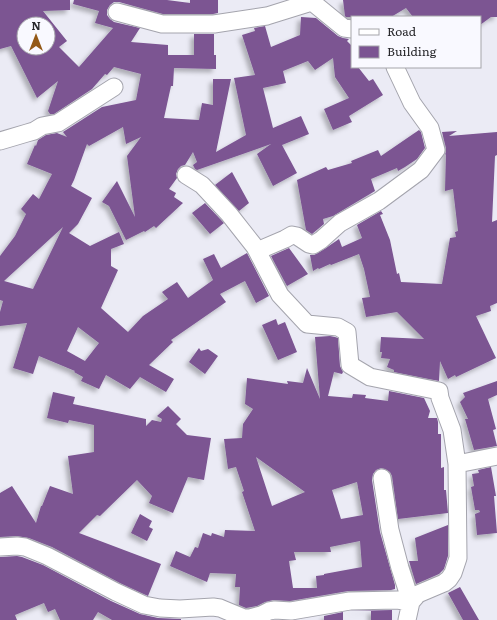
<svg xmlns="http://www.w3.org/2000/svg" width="497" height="620" viewBox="0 0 497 620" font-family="Literata,serif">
	<defs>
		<filter id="shadow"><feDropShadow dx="-3.5" dy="3.5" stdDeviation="2" flood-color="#0004"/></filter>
	</defs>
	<rect width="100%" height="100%" fill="#ebebf5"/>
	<path fill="#7b5492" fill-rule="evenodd" filter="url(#shadow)" d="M0,0H70V10L43,11L67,41L59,47L79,67L113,28L95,23L99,11L73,4L74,0H167L190,3V0H218V13L213,14H163L119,2H114L110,5L107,10V15L110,19L114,22L140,28L131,42L168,45V55H194V34H214V55H216V69L174,68L173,86H171L164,118L199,120L202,103L213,105V79H231L216,152L246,135L234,78L255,75L242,35L255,31L254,28L265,26L271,47L300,35L301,17L316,18L338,36L343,38L349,39L347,41L352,46V67H358L369,81L373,79L383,95L349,116L352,122L333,130L324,109L349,98L335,77L333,58L315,70L308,61L283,71L286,83L263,88L273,128L301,116L309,134L282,145L297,173L273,186L257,154L271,144L197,170L195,169L193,165L197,162L193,152L185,165L181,166L178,169L176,174L177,178L169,189L176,193L174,197L183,203L156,228L154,226L145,232L144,231L126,240L109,206L102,202L117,181L135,217L127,156L141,137L126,144L123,127L89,146L87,144L74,180L71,186L92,198L78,224L69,233L90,246L119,232L124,244L111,249V266L118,270L101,308L128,332L143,316L168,299L162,292L177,282L188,298L213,280L203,259L214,254L221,268L247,253L269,296L256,303L245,281L241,283L220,294L226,302L171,340L173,342L149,365L174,379L166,392L140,377L130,389L106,375L99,389L81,381L83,377L74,372L75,371L39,356L33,374L13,368L27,323L0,326V312L3,301L0,300V256L15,236L26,214L21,209L33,194L39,199L52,174L27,164L35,145L36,146L38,140L46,135L57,133L67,137L63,132L102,107L136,100L141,74L114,67L107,75L105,74L92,89L54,114H50L48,111L58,81L37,98L11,46L0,49ZM24,24H48V48H24ZM63,227L33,289L4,281ZM78,327L99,343L85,361L67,351Z
		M343,0H497V17H491L480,25V17H413L406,8L391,17H346L345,16Z
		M419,130L421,132L425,148L417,159L405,167L398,171L397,168L371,179L375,191L333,216L323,219L324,224L312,234L306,230L297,180L326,167L328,170L352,163L351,161L378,150L381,156Z
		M457,131L449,136L497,132V155L495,156L492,222L497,220V303L490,306L491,311L476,316L496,358L456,377L455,375L448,379L440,361L439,381L394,372V370L387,367L390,359L381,358L382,352H380L381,337L424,339L397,312L366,317L362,298L370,297L364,269L359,254L331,265L330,264L319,269L318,268L313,271L310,255H314L318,253L326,248L339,239L342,247L362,238L357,225L381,211L383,214L380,215L390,240L397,274L399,273L401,282L442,284L450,238L456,237L455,232L458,231L453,189L445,191L446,154L445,155L446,152V148L442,132Z
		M232,172L249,203L239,211L215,185Z
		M205,203L224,223L210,234L192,213Z
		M289,248L308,274L287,286L271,256Z
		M276,319L278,325L285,322L297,352L278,360L262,325Z
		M330,336L335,337L338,338L340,366L343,372L342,374L334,372L328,396L352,398L353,394L366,395L365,398L388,401L389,391L424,398L430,411L428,418H437L438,422V434H441V468L444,467V490H446L448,513L398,519L392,476L390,472L385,469L381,468L376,470L373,474L372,480L380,532L395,585V589L391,590L348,591L290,601L273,600L265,602L257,606L246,608L239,605L240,587H235L236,574L210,573L207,582L170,566L176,551L190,557L195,547L198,548L203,533L211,536L212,533L224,537L225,530L255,531L242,492L244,491L236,467L228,469L224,439L242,438L243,424L253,409L245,404L247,378L288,384L287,381L303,383L307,368L320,399L315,337ZM256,457L305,492L272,506ZM357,482L363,515L341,519L332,490ZM360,541L362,567L324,574V575L316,576L317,588H293L289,561L296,560L294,552H331L330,547Z
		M199,348L201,351L208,349L218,356L205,374L189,362Z
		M497,381V395L488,399L496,429L493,430L497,446L474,450L465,419H468L460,402L465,397L463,393Z
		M53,392L75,397L73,404L146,419V426L152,420L161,422L162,419L157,416L168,406L181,419L176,424L187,435L211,438L204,480L188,477L173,513L149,503L152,496L137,480L100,516L97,515L79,533L161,564L148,596L120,583L52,547L29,538L17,536L0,537V493L12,486L36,523L41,506H42L50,486L73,494L68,456L94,452V425L69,420L68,423L47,418Z
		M491,467L496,496H494L497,533L477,535L475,514L480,512L479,510H475L471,487L474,486L472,474L479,473L478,470Z
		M140,514L152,521L149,527L153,529L147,541L131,533Z
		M448,525V556L444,569L439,574L416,584L409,561H418L415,538Z
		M17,556L22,557L43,565L111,601L140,614L158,618L181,619V620H112L98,612L93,620H60L55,609L48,612L44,603L15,615L17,620H0V557Z
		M460,587L479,620H463L448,593Z
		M392,610V620H371V611H349Z
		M343,612V620H324V616Z"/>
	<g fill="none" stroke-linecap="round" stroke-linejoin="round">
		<defs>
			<path id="minor" d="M311,0L312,2L344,28L352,29
				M117,12L162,24H214L267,16L312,2
				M0,141L27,133L34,131L42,126L58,123L114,87
				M257,251L285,239L292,235L297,236L309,244L313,245L321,240L340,223L379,201L421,170L436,150L430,128L412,103L395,67
				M457,464L497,456
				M382,478L390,530L400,568L411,602L407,620
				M0,547L17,546L25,547L47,556L116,592L144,605L160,608L180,609L213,607L220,608L244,618H250L261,615L269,611L275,610L291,611L350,601L397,600L411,602L418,594L444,583L449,579L453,573L458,558L457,464L452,430L440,398L439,391L370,377L350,365L347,332L338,327L307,324L280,295L255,247L229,214L202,185L186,175"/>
		</defs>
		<use href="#minor" stroke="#a4a4ad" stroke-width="19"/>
		<use href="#minor" stroke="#fff" stroke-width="17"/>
	</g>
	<rect x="351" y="16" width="130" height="52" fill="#f9f9ff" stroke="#a5a5aa"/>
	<rect x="359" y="29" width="20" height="6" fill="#ffffff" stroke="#a5a5aa"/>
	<text x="387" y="36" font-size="12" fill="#27272b">Road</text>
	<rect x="359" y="46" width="20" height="12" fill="#7b5492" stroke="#a5a5aa"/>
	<text x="387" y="56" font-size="12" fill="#27272b">Building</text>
	<g transform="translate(36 36)"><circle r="19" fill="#f9f9ff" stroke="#a5a5aa"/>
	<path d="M0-3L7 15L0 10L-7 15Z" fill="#935917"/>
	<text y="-6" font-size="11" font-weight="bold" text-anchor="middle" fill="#27272b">N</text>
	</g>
</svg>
